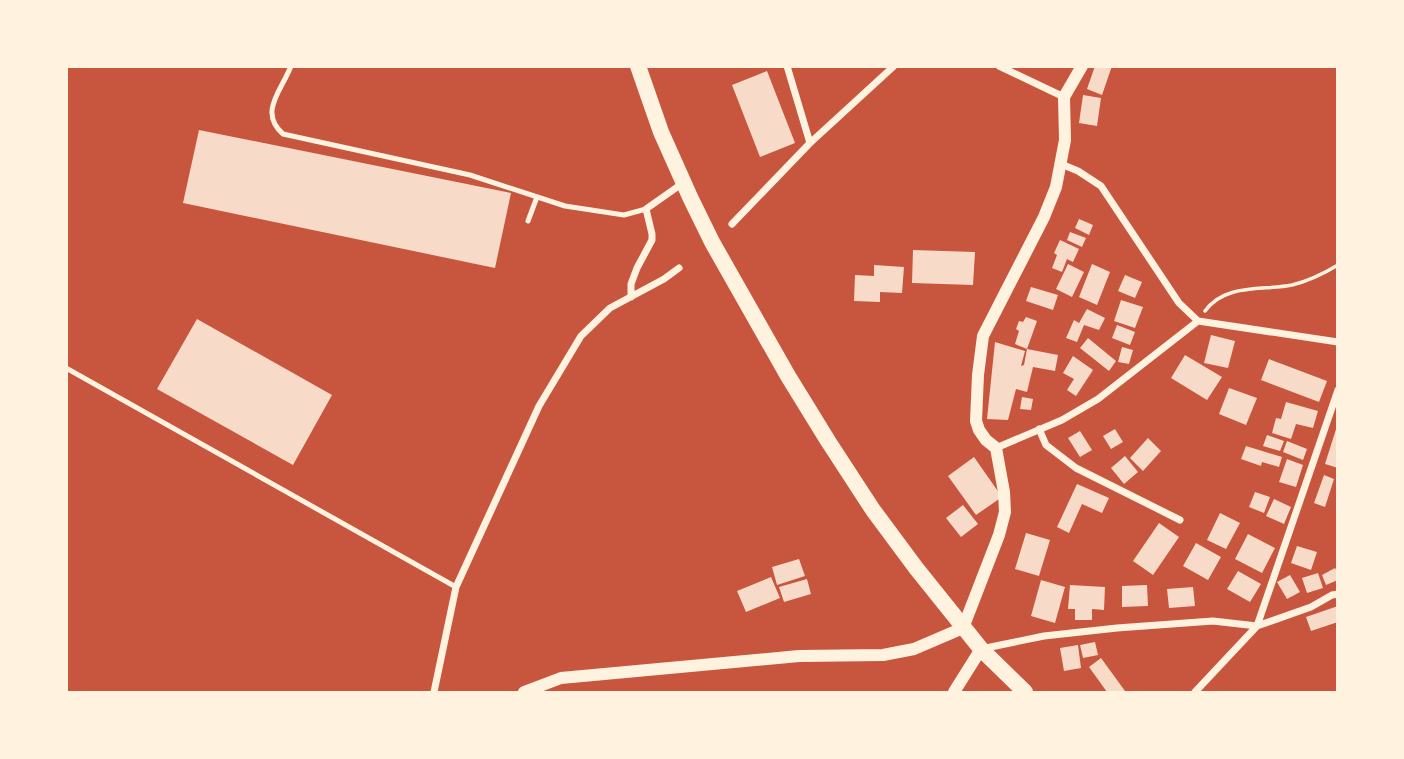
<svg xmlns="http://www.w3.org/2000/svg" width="1404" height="759" viewBox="0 0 1404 759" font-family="Lato,sans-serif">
	<rect width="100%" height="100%" fill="#c8553d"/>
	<path fill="#f7dbc8" d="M1095,66H1112L1102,95L1087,89Z
		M767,71L795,143L760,157L732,85Z
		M1083,95L1101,98L1097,126L1079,123Z
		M199,130L511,193L495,268L183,203Z
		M1079,219L1093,225L1089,235L1075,228Z
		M1070,232L1086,238L1082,247L1067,240Z
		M1060,240L1079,249L1073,262L1067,259L1062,272L1052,268L1057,255L1054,253Z
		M913,250L975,252L973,285L912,283Z
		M1068,264L1084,272L1072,297L1056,289Z
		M1092,264L1110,272L1097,305L1079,297Z
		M874,265L904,267L902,293L880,292V302L854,301L855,275L874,276Z
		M1125,275L1142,282L1135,298L1118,291Z
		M1031,287L1058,295L1053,310L1026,301Z
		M1121,300L1143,307L1135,328L1114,321Z
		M1087,309L1105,318L1099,330L1084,325L1077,342L1066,338L1074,320L1079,323Z
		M1026,317L1037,321L1027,349L1058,355L1055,371L1033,367L1027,392L1016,389L1008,420L987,419L995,342L1025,351L1021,366L1024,365L1027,349L1015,344L1019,331L1016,329L1019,321L1023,322Z
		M197,319L332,395L293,465L157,389Z
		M1117,325L1135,332L1130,345L1112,338Z
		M1211,335L1235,341L1228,368L1204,363Z
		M1088,338L1116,361L1109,371L1080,348Z
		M1122,347L1133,350L1129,364L1118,362Z
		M1185,355L1222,377L1207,400L1171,378Z
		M1073,356L1093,370L1076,396L1067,390L1074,379L1063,373Z
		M1269,359L1327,381L1319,402L1261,380Z
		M1229,388L1257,398L1246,425L1219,414Z
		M1022,397L1033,399L1031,410L1020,409Z
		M1286,402L1318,411L1313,428L1296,424L1291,439L1272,433L1276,418L1281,419Z
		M1337,426H1338V468L1325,464Z
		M1115,429L1123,442L1111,449L1103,436Z
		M1080,431L1092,450L1080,457L1068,438Z
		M1267,435L1284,441L1280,451L1263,446Z
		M1148,438L1161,451L1143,471L1130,458Z
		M1287,441L1307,449L1303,460L1283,452Z
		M1246,446L1282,457L1279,467L1262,462L1261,466L1241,459Z
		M1125,456L1138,472L1124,484L1111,468Z
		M974,457L1002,497L976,515L948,476Z
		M1287,459L1303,465L1296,487L1279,482Z
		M1324,475L1334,479L1325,507L1314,503Z
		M1077,484L1109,498L1102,513L1082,504L1069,533L1057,527Z
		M1255,492L1270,497L1264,513L1249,507Z
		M1274,499L1291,507L1284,524L1266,516Z
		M963,505L978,524L961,537L946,518Z
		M1220,513L1240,523L1226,549L1207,540Z
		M1159,523L1179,537L1153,575L1133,561Z
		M1026,533L1050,540L1039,576L1015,569Z
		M1248,534L1275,548L1262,573L1235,559Z
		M1196,543L1221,557L1208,580L1183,566Z
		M1297,546L1317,552L1311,570L1291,563Z
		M799,559L805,576L777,585L772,567Z
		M1335,568L1338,573V580L1326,585L1322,575Z
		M1238,571L1261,584L1250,602L1227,589Z
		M1318,573L1323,588L1307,593L1302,578Z
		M1290,575L1300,592L1287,599L1277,582Z
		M771,577L780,598L746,612L737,591Z
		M807,579L811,594L784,602L779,587Z
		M1041,580L1065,587L1055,623L1031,616Z
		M1070,585L1105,587L1104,610L1092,609V620H1075V609H1068Z
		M1147,585L1148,606L1122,607V586Z
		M1193,587L1195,606L1169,608L1167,589Z
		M1338,606V622L1311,631L1306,617Z
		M1095,642L1098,655L1083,658L1080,645Z
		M1078,645L1081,668L1064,671L1060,648Z
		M1101,658L1125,691L1122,692H1107L1089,667Z"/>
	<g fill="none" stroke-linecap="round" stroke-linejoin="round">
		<path stroke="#fff3e0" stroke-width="3.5" d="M1205,311C1225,283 1263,291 1292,285C1309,281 1323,274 1338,265"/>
		<path stroke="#fff3e0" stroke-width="5" d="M291,66C282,90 258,112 283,134L470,175L565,206L624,215L646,209
			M528,221L537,197
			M66,368L456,587"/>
		<path stroke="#fff3e0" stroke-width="7" d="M787,66L810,143
			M999,66L1064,97
			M1061,164L1078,171L1101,186L1179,303L1198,321
			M732,224L810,143L894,66
			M631,297V284L637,268L652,240V234L646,209L683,183
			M1039,429L1046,445L1076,468L1180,520
			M996,448L1062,420L1098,399L1198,321L1338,342
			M981,649L1044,636L1117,628L1213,621L1257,626L1338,390
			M434,692L456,587L539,406L581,336L610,308L664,279L679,268
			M1195,692L1257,626L1311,607L1332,595L1338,594"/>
		<path stroke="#fff3e0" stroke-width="12" d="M524,692L561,678L799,656L883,655L914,649L963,628L999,535L1005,512L1004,492L996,448L986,440L979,430L976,421L978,375L983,336L1044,217L1056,187L1065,140L1064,97L1082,66
			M954,692L981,649"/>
		<path stroke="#fff3e0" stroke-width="16" d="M638,66L661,132L690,197L712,242L788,376L828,441L873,510L916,568L981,649L1025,692"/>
	</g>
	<rect width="1404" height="759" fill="none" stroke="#fff3e0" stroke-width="136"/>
</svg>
